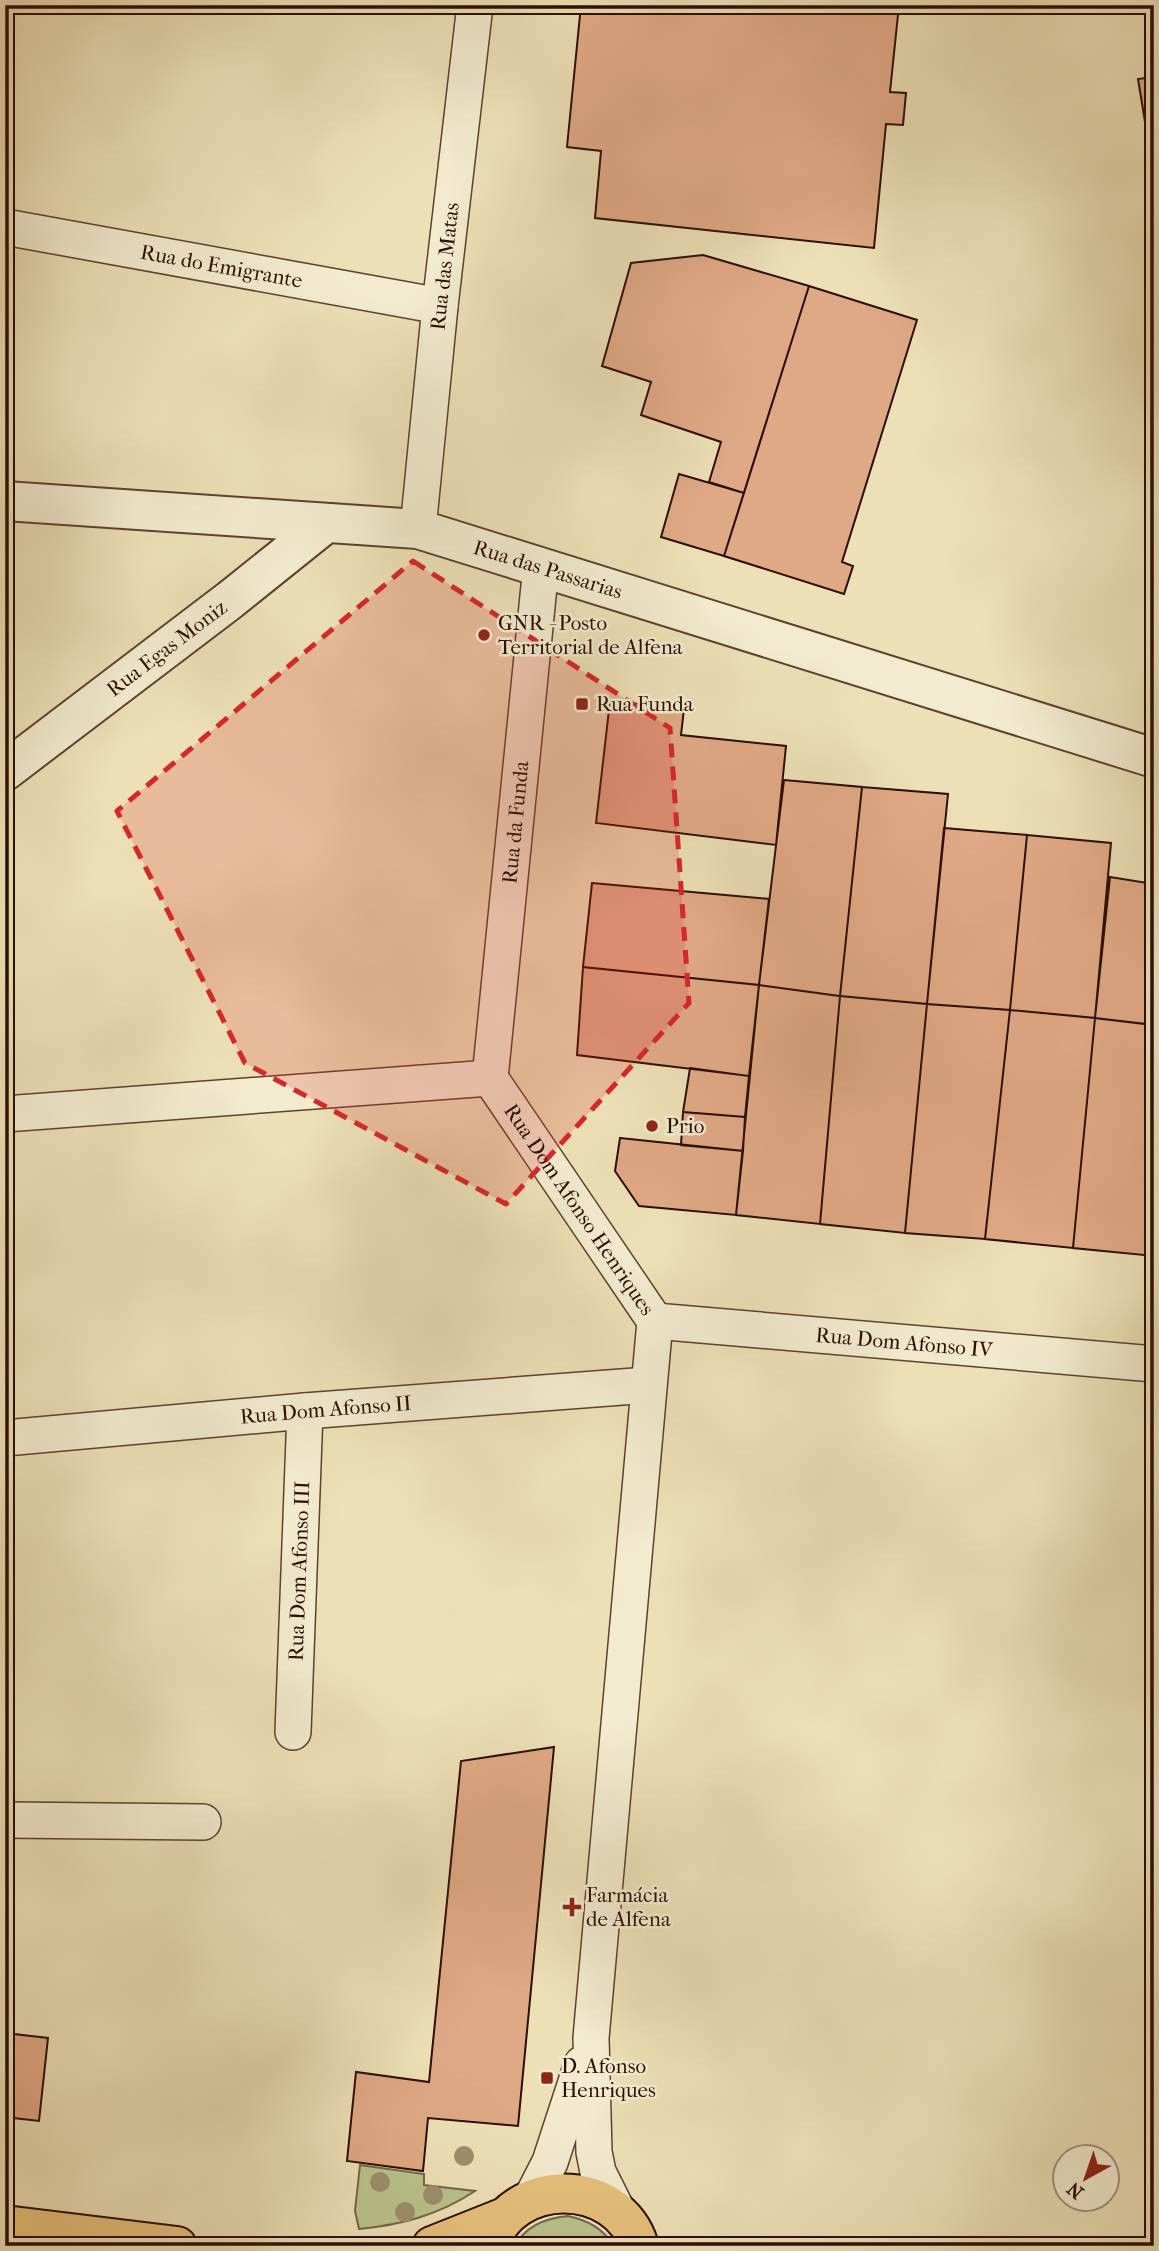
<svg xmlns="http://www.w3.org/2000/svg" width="1159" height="2251" viewBox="0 0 1159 2251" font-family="'IM FELL French Canon',serif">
	<rect width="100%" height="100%" fill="#ede0b7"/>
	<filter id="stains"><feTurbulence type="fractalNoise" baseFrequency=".00286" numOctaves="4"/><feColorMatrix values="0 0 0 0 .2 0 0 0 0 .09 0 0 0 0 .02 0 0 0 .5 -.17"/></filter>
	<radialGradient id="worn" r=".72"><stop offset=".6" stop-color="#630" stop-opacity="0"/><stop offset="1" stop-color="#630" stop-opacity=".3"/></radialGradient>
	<path fill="#b9c28d" stroke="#726846" stroke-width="2" d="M360,2165L424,2174V2185L475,2191C439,2215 401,2225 359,2229L355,2211Z
		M568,2216C590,2221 601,2228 615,2246H515C526,2225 546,2218 568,2216Z"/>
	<path fill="#e0a985" stroke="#2b0d00" stroke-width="2" d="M581,5H899L890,92L906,93L903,125L886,124L874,248L595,218L601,151L567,147Z
		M1154,77V158H1151L1138,79Z
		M703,255L809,286L744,493L709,482L721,442L641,415L651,382L602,366L631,263Z
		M809,286L917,320L842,562L853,566L844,594L724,556Z
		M679,474L744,493L724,556L661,537Z
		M610,701L684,709L681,735L786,746L776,845L596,823Z
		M784,780L862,787L840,996L759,985Z
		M862,787L948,794L927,1004L840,996Z
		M944,828L1027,835L1010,1010L927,1004Z
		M1027,835L1111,843L1095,1018L1010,1010Z
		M1110,877L1154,884V1025L1095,1018Z
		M592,883L769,899L759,985L583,967Z
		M583,967L759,985L749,1076L577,1055Z
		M759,985L840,996L820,1224L736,1215Z
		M840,996L927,1004L905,1233L820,1224Z
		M927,1004L1010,1010L985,1239L905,1233Z
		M1010,1010L1095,1018L1073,1248L985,1239Z
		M1095,1018L1154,1025V1256L1073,1248Z
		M690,1068L749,1076L745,1117L683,1112Z
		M683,1112L745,1117L743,1151L681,1145Z
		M620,1138L743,1151L736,1215L639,1206L615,1171Z
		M554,1747L518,2126L428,2118L423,2171L347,2161L356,2072L429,2082L461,1761Z
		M5,2033L48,2038L39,2121L5,2117Z"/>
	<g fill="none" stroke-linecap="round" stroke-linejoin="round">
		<defs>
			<g id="minor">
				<path id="s1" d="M5,227L440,306"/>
				<path id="s2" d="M418,529L440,306L475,5"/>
				<path id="s3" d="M490,1078L655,1321L591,2038L594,2152L598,2172L619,2214"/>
				<path id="s4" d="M490,1078L541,566"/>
				<path d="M5,1114L490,1078"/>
				<path id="s5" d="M655,1321L1154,1364"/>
				<path id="s6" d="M5,1438L305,1411L648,1385"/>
				<path id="s7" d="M293,1732L305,1411"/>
				<path d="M5,1820L203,1822"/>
				<path d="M531,2199L550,2162L582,2064"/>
			</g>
			<g id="tertiary">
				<path id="s8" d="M5,501L418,529L1154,758"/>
				<path id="s9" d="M5,771L230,600L326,523"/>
			</g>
			<path id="primary" d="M5,2225L177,2246
				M432,2246L505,2217
				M489,2246C510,2176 618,2176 639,2246"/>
		</defs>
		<use href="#minor" stroke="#5c422e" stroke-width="38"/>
		<use href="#tertiary" stroke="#5c422e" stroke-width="42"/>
		<use href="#primary" stroke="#2b0d00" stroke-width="42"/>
		<use href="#minor" stroke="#f3ebd0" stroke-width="35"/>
		<use href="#tertiary" stroke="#f3ebd0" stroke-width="38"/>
		<use href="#primary" stroke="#e6c07c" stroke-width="38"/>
	</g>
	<g fill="#9e8f6d">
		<circle cx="464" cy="2156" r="10"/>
		<circle cx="380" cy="2182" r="10"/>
		<circle cx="433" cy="2195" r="10"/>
		<circle cx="405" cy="2212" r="10"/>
	</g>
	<path fill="#d62828" fill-opacity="0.2" stroke="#d62828" stroke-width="5" stroke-dasharray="14 9" stroke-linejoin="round" d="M413,561L670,728L689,1003L506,1204L245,1063L117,811Z"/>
	<g fill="#8f2418" stroke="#f3ebd0" stroke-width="2.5">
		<circle cx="484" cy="635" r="7"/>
		<rect x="575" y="697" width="14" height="14" rx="3.5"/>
		<circle cx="652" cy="1126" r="7"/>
		<path d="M568.5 1896.5h7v7h7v7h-7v7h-7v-7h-7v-7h7z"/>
		<rect x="540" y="2071" width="14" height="14" rx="3.5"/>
	</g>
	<g text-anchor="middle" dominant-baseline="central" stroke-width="5" stroke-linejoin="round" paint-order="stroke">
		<g font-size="21" fill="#2b0d00" stroke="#f3ebd0">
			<text stroke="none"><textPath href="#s1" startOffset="220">Rua do Emigrante</textPath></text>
			<text stroke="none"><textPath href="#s2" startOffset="264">Rua das Matas</textPath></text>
			<text stroke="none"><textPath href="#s8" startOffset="550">Rua das Passarias</textPath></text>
			<text stroke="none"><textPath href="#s9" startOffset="203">Rua Egas Moniz</textPath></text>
			<text stroke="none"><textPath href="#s4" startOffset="257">Rua da Funda</textPath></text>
			<text stroke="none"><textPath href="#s3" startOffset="159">Rua Dom Afonso Henriques</textPath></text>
			<text stroke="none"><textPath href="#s5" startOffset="250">Rua Dom Afonso IV</textPath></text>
			<text stroke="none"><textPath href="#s6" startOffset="322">Rua Dom Afonso II</textPath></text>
			<text stroke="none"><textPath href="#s7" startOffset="161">Rua Dom Afonso III</textPath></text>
		</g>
		<g font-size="21" fill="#2b0d00" stroke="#f3ebd0" text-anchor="start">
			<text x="498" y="623">GNR - Posto<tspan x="498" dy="24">Territorial de Alfena</tspan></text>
			<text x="596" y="704">Rua Funda</text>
			<text x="666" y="1126">Prio</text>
			<text x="586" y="1895">Farmácia<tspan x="586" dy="24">de Alfena</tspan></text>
			<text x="561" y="2066">D. Afonso<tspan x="561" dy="24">Henriques</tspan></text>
		</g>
	</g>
	<rect width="1159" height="2251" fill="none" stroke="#ede0b7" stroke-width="28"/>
	<rect x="7" y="7" width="1145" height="2237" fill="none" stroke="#2b0d00" stroke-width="3.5"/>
	<rect x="14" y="14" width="1131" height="2223" fill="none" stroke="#2b0d00" stroke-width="2"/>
	<g transform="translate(1086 2178) rotate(220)"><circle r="33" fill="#f3ebd0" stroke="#a3927d" stroke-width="2"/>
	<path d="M0-5L12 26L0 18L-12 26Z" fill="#8f2418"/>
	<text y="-10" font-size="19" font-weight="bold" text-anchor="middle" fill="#2b0d00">N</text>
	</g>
	<rect width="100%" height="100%" filter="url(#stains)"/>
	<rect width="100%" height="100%" fill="url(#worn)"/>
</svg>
